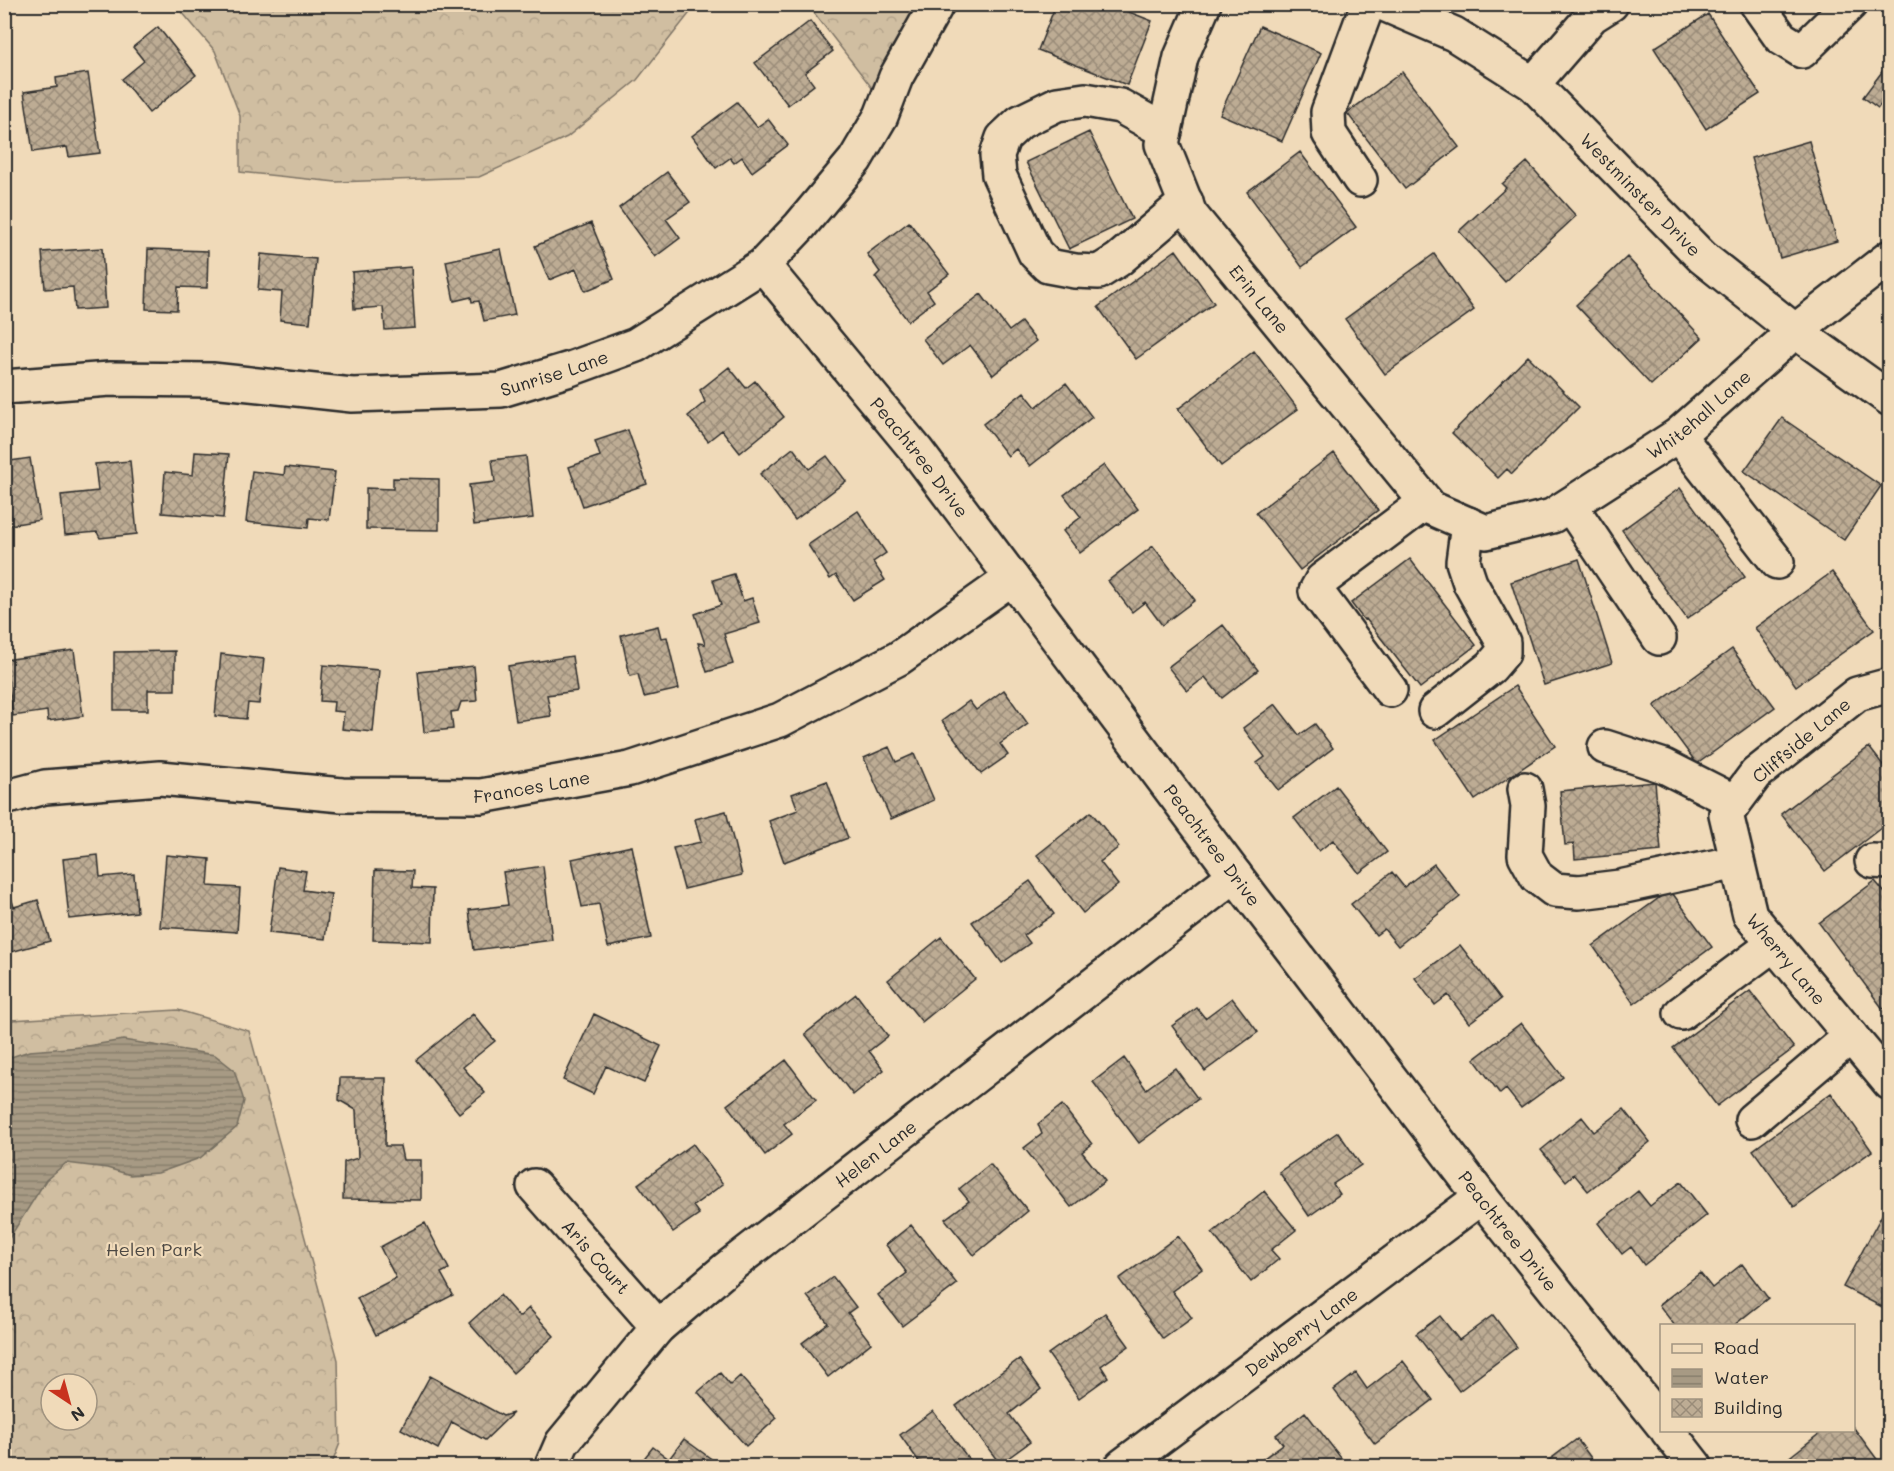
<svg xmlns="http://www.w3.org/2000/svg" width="1894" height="1471" viewBox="0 0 1894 1471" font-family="Mali,sans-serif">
	<defs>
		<pattern id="forest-crowns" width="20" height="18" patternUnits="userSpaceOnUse" patternTransform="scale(1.5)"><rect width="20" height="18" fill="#d0bea1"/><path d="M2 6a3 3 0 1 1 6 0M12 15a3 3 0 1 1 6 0" fill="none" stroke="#b3a38b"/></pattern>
		<pattern id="water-rules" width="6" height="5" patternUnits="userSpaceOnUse" patternTransform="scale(1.5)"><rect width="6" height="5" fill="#a79a84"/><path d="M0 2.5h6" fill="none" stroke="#887e6c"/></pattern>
		<pattern id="building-cross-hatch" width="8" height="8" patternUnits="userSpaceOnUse" patternTransform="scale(1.5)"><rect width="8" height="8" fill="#bdac94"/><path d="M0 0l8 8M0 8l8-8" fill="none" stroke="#9a8c79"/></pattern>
	</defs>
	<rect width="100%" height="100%" fill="#f0dab9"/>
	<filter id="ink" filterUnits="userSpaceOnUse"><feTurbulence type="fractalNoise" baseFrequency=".0167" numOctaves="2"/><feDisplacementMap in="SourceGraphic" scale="12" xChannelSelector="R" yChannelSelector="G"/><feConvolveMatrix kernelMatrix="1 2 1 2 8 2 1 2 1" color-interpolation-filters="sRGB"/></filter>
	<g filter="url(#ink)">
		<path fill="url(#forest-crowns)" stroke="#7e7466" stroke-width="1.5" fill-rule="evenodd" d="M176,5H696L637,80L567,137L479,177L336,182L240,172V116L215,51Z
			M808,5H918L872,88Z
			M178,1010L249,1031L338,1360L340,1443L331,1466H5V1023L11,1020ZM51,1384H87V1420H51Z"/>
		<path fill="url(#water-rules)" stroke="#756e60" stroke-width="1.5" d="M123,1040L215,1055L234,1070L244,1101L237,1127L200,1158L158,1173L130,1175L107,1168L66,1163L46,1180L5,1245V1059L29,1051L81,1047Z"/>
		<path fill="url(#building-cross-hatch)" stroke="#2b2b2b" stroke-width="1.5" d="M1056,4H1109L1152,21L1127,85L1038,50Z
			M1708,14L1760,94L1706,129L1654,48Z
			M810,21L833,51L805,73L814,85L788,105L755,63Z
			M1260,26L1321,53L1282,141L1220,114Z
			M158,27L196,75L149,113L122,79L144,61L133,47Z
			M1890,61V102L1885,99L1878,108L1863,97Z
			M1402,72L1459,147L1405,189L1347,113Z
			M88,73L100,153L69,157L67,147L33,152L24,92L57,87L56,78Z
			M737,102L757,127L768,119L788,145L752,172L742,157L734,163L730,158L716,168L692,136Z
			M1089,132L1132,219L1069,249L1026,162Z
			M1809,141L1837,241L1780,258L1751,158Z
			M1300,152L1356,227L1302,267L1247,192Z
			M1527,162L1576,216L1505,282L1459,231L1506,188L1502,184Z
			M667,172L690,202L666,219L680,238L655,257L619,208Z
			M909,222L949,274L927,291L934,301L908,321L875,277L880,272L867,254Z
			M591,223L614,279L585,291L576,269L549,280L535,246Z
			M102,248L106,308L75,310L73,287L45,289L42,252Z
			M148,249L208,251L207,288L178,287L177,310L146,309Z
			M501,249L515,315L484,321L479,301L472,302L471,297L454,301L446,261Z
			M1176,250L1214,303L1136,359L1098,307Z
			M261,254L316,259L310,323L280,320L282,292L258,290Z
			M1434,254L1474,310L1385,374L1345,319Z
			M1627,257L1702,338L1651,385L1576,305Z
			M411,267L415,328L385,330L383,307L354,309L352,272Z
			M4,289L10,320L4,322Z
			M981,294L1009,331L1021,322L1036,341L993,375L970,345L943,365L923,339Z
			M1254,351L1298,409L1221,466L1178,409Z
			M1528,356L1579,407L1512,474L1507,469L1498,478L1452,433Z
			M729,367L746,388L755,381L784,417L740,453L722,430L708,441L688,416L705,402L700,390Z
			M1066,383L1092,417L1030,466L1016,449L1008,456L983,424L1024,392L1036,407Z
			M1782,418L1881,486L1844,540L1744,471Z
			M628,430L647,484L583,506L569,467L600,456L595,441Z
			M793,448L809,469L827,456L846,481L795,520L760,474Z
			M195,452L229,454L223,518L162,513L165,472L193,475Z
			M1334,453L1378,510L1300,570L1256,513Z
			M526,456L533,518L474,525L469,485L495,482L492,460Z
			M30,458L40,520L4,526V462Z
			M130,461L137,534L100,538L97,532L65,535L61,495L98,491L95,464Z
			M1104,465L1138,509L1080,553L1063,531L1081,517L1064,495Z
			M285,467L335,472L329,520L309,518L308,528L246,522L252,471L284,475Z
			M393,478L439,479V530L366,529V488L393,489Z
			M1680,488L1745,577L1687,619L1622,530Z
			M858,511L886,553L873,562L885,580L853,600L836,575L830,579L808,545Z
			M1153,546L1195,600L1162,625L1145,602L1132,612L1108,581Z
			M1410,559L1476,645L1420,688L1366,619L1364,620L1351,603Z
			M1579,559L1612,663L1544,685L1511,582Z
			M1832,572L1874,630L1796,686L1755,628Z
			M734,574L743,601L752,598L760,623L724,634L733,664L707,672L698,643L705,644L695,614L721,605L713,580Z
			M1223,625L1258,670L1222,698L1205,677L1187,691L1168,667Z
			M658,626L661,638L667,637L679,689L644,697L638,674L630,676L621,635Z
			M1732,649L1775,707L1697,764L1654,706Z
			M74,650L83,716L48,721L47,711L13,716L5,660Z
			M175,651V690H148V710H114V652Z
			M221,654L264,659L259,704L248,703L246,719L215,716Z
			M572,656L577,691L547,695L551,716L516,721L508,666Z
			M323,665L379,670L373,732L342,729L344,712L333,711L334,702L320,701Z
			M474,666L477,701L461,702L458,711L451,712L453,729L424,732L418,672Z
			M1515,686L1555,746L1475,800L1435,740Z
			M1004,690L1028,724L1000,744L1008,755L981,774L942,721L969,701L976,710Z
			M1275,704L1299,735L1315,724L1333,748L1278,790L1257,763L1265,757L1243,728Z
			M889,747L896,762L914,754L934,800L891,819L864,758Z
			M1869,747L1890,774V821L1825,871L1781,814Z
			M827,781L848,838L784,862L769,821L798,810L792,794Z
			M1655,782L1661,851L1575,859L1574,844L1565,845L1560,791Z
			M1336,786L1387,852L1359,873L1333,840L1319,851L1294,818Z
			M726,811L742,875L684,889L673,848L701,842L695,819Z
			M1091,812L1119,847L1100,862L1118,885L1083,913L1037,855Z
			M632,846L651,938L608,947L599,904L582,907L572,859Z
			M98,855L100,877L134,874L137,912L69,919L63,859Z
			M166,855L210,859L208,886L240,888L237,932L160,927Z
			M1434,864L1460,897L1398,946L1384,929L1376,935L1351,904L1392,872L1404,887Z
			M543,866L552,940L474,950L469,910L508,905L503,872Z
			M278,867L306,871L303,890L331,894L325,939L269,933Z
			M375,870L413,871L412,888L433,889L432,942L373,940Z
			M4,875L14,907L38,900L50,941L4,954Z
			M1030,881L1054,914L1024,935L1030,943L1002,963L972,922Z
			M1875,881L1890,899V1004L1883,1009L1819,923Z
			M1670,890L1712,947L1634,1004L1593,946Z
			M941,937L975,979L922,1022L888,980Z
			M1460,945L1501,999L1469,1023L1448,995L1435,1005L1415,978Z
			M1750,991L1794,1048L1717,1106L1673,1048Z
			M856,994L888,1036L869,1051L884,1070L853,1095L805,1034Z
			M1232,998L1258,1032L1205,1071L1172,1026L1197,1008L1205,1018Z
			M473,1014L495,1041L463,1067L485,1093L459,1113L416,1060Z
			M594,1014L661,1046L644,1083L606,1066L593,1094L563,1080Z
			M1521,1023L1563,1077L1521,1108L1506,1089L1500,1094L1474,1059Z
			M1124,1058L1146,1089L1175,1068L1198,1099L1139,1143L1093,1082Z
			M786,1060L816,1100L784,1124L792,1134L765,1155L727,1105Z
			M340,1078H386L385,1146H400L403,1160H421V1200L343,1199L344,1162L358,1158L356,1110L339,1100Z
			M1831,1093L1872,1151L1794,1207L1753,1150Z
			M1062,1105L1092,1144L1082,1152L1105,1181L1071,1207L1024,1148L1042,1134L1038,1124Z
			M1624,1109L1650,1142L1588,1191L1574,1174L1566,1181L1541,1150L1582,1117L1594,1132Z
			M1338,1132L1361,1165L1333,1184L1340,1194L1309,1216L1279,1172Z
			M693,1144L723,1184L693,1206L699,1214L673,1232L638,1184Z
			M990,1164L1028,1211L974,1255L945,1219L969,1201L959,1189Z
			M1681,1182L1707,1215L1644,1265L1631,1247L1622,1254L1598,1223L1638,1191L1650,1206Z
			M1264,1191L1296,1230L1271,1250L1279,1259L1251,1282L1212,1233Z
			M1890,1200V1311L1843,1287Z
			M425,1223L449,1269L441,1273L453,1295L376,1335L357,1298L396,1278L380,1247Z
			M911,1225L957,1284L902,1326L878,1295L907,1273L886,1245Z
			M1178,1236L1202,1269L1172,1291L1192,1318L1163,1339L1119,1279Z
			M1742,1264L1768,1298L1733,1326H1675L1659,1305L1700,1273L1712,1288Z
			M833,1277L856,1307L848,1313L871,1343L828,1377L802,1343L828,1323L807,1296Z
			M500,1295L519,1317L529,1308L554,1336L513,1373L469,1323Z
			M1105,1313L1129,1346L1101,1366L1108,1377L1079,1398L1048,1354Z
			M1493,1315L1517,1347L1459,1391L1416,1334L1440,1316L1459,1340Z
			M1019,1359L1041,1389L1009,1414L1030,1442L1000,1464L956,1406Z
			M1403,1361L1433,1400L1375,1444L1334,1390L1356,1373L1367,1389Z
			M720,1373L730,1385L740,1376L777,1418L746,1446L698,1392Z
			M430,1376L503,1416L513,1413L485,1440L452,1422L438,1449L401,1429Z
			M933,1411L974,1466H922L900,1435Z
			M1305,1412L1345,1463L1340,1466H1264L1260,1461L1283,1444L1276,1435Z
			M1854,1428L1882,1466H1835L1833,1464L1830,1466H1793L1787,1459L1824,1430H1854Z
			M684,1439L721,1466H638L653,1447L669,1459Z
			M1577,1439L1597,1466H1541Z"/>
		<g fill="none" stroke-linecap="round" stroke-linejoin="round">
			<defs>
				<g id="minor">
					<path id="s1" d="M1204,4L1181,57L1162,144L1190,214L1431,508L1486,532L1552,516L1678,435L1795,331L1890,257"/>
					<path id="s2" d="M1384,4L1454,34L1533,84L1702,257L1795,331L1890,399"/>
					<path d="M1757,4L1781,38L1802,51L1850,4"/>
					<path d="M1533,84L1592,16L1611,4"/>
					<path d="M1165,131L1120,106L1085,100L1057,104L1020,122L1003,138L997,155L999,175L1035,253L1048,266L1075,271L1099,272L1118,260L1186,202"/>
					<path d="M1360,180L1329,133L1328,112L1368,4"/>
					<path id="s3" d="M763,265L916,450L1235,875L1481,1197L1662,1424"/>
					<path id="s4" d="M4,387L110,379L212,380L352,395L501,390L570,369L636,345L763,265L800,226L855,160L881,116L896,77L937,4"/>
					<path d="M1678,435L1777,562"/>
					<path d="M1570,505L1659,638"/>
					<path id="s5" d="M1890,685L1857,694L1756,774L1726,814L1750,915L1890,1083"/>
					<path d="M1390,690L1316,591L1322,580L1426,502"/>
					<path d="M1435,711L1491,667L1503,653V642L1470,583L1463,562L1468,524"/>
					<path d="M1605,747L1664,766L1735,802"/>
					<path d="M1525,789L1528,806L1525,855L1537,877L1554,890L1579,892L1620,887L1737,862"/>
					<path id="s6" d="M4,798L45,787L160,778L342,795L481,796L630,769L780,720L899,658L1012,578"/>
					<path d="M1872,861L1890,862"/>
					<path d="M1681,1013L1774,944"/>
					<path d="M1752,1120L1851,1036"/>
					<path id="s7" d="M534,1186L658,1327"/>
					<path d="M1667,1430L1695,1466"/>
					<path id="s8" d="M552,1466L562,1443L658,1327L726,1269L1235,875"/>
					<path id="s9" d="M1122,1466L1481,1197"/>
				</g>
			</defs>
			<use href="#minor" stroke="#2b2b2b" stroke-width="38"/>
			<use href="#minor" stroke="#f0dab9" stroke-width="33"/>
		</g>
	</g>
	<g text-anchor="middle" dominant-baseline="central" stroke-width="4.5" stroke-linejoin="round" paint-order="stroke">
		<g font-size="18" fill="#2b2b2b" stroke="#f0dab9">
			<text stroke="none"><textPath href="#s2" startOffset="324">Westminster Drive</textPath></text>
			<text stroke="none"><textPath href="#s1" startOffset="332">Erin Lane</textPath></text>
			<text stroke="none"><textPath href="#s4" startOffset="554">Sunrise Lane</textPath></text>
			<text stroke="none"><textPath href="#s1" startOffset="909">Whitehall Lane</textPath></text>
			<text stroke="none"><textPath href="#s3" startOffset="248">Peachtree Drive</textPath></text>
			<text transform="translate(1801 740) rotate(-40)">Cliffside Lane</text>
			<text stroke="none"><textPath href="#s6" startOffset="531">Frances Lane</textPath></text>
			<text stroke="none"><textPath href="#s3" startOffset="734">Peachtree Drive</textPath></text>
			<text stroke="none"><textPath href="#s5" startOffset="374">Wherry Lane</textPath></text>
			<text stroke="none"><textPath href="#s8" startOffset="454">Helen Lane</textPath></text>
			<text stroke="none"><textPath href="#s3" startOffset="1220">Peachtree Drive</textPath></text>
			<text stroke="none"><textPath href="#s7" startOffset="94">Aris Court</textPath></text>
			<text stroke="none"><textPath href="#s9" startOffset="224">Dewberry Lane</textPath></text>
		</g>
		<g font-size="18" fill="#4c4843" stroke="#f0dab9">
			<text x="154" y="1249">Helen Park</text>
		</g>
	</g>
	<rect width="1894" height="1471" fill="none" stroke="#f0dab9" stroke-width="24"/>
	<rect x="12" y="12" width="1870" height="1447" fill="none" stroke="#2b2b2b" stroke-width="2" filter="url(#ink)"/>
	<rect x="1660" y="1324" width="195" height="108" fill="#f0dab9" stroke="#a19480" stroke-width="1.5"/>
	<rect x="1672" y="1344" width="30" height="9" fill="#f0dab9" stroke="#a19480" stroke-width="1.5"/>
	<text x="1714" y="1354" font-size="18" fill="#2b2b2b">Road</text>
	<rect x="1672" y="1369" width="30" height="18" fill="url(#water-rules)" stroke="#a19480" stroke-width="1.5"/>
	<text x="1714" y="1384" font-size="18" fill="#2b2b2b">Water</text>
	<rect x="1672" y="1399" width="30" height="18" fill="url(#building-cross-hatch)" stroke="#a19480" stroke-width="1.5"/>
	<text x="1714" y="1414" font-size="18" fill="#2b2b2b">Building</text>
	<g transform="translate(69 1402) rotate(144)"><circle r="28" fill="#f0dab9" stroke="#a19480" stroke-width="1.5"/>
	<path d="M0-4.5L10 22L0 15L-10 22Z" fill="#c8321e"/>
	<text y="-9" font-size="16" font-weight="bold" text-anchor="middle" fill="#2b2b2b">N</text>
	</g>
</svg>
